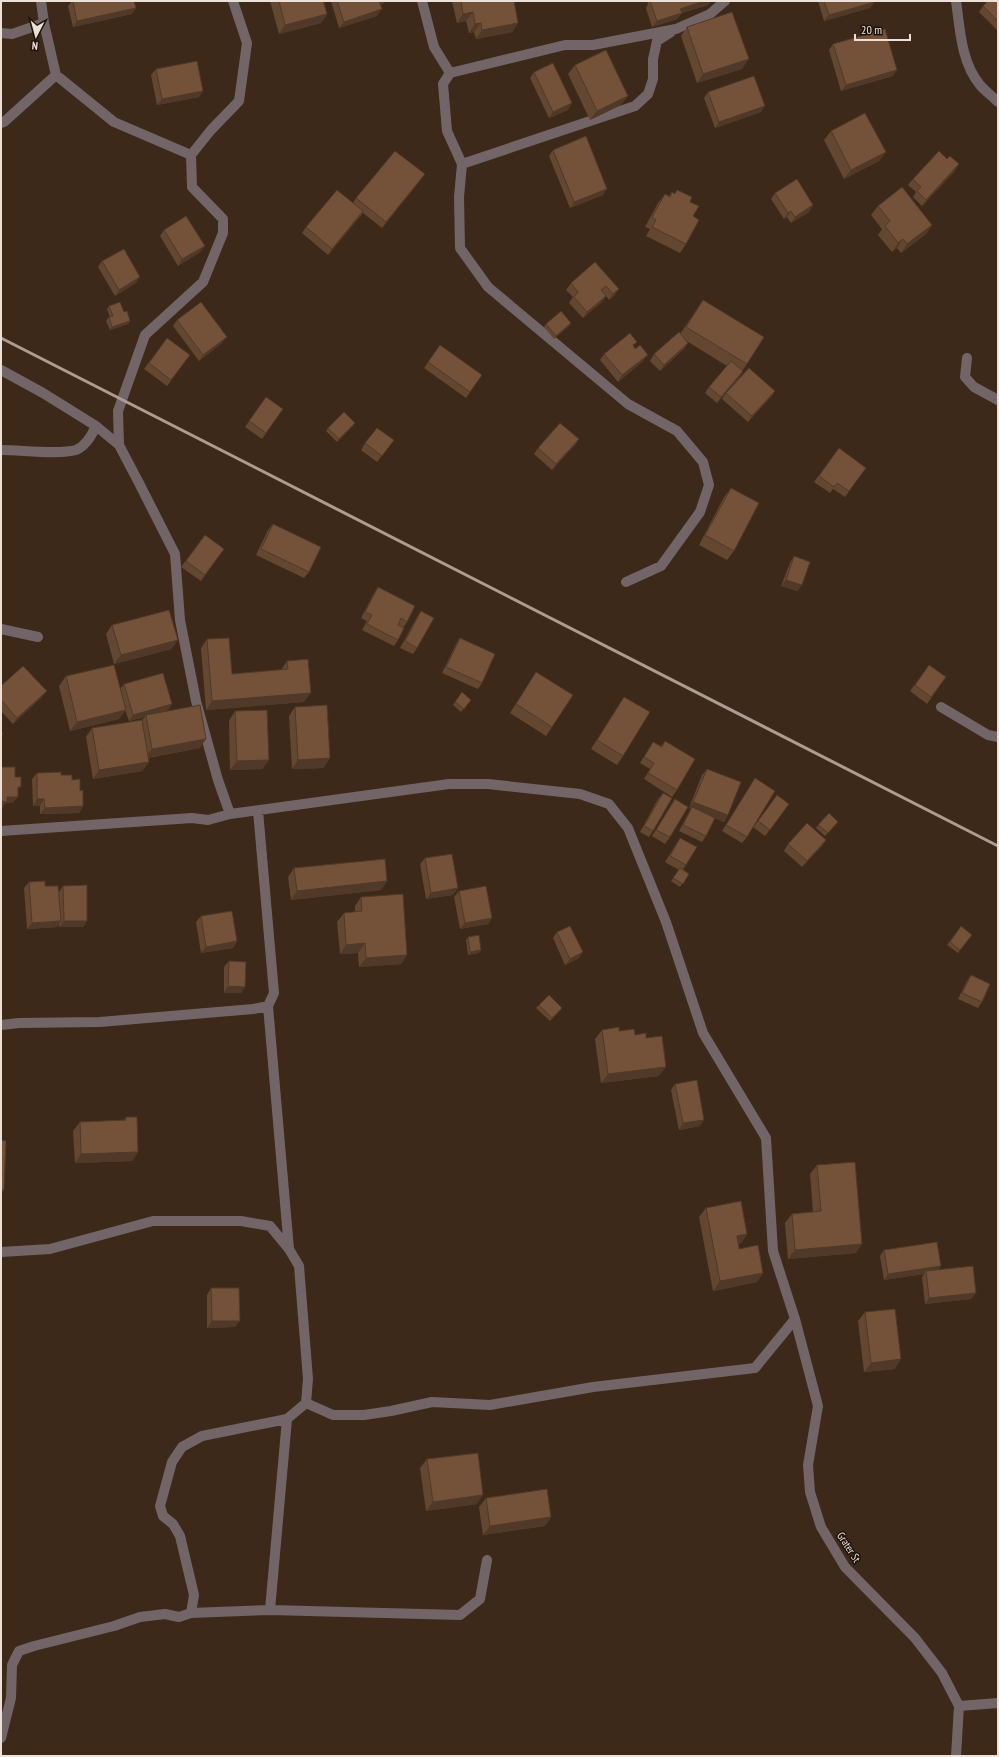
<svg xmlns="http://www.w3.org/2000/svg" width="999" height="1757" viewBox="0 0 999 1757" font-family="'PT Sans Narrow',sans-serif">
	<rect width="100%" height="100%" fill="#3d2919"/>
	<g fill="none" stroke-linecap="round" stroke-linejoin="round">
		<path stroke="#736567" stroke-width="10" d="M422,1L434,47L450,73
			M956,1C960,29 961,62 980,85C985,91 992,96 998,102
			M1,33L12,34L44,23
			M56,75L114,122L191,155
			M1,123L4,122L56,75L44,23L41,1
			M462,164L635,106L648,94L653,79V59L657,41L671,32
			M967,358L965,377L974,387L998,400
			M1,370L43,393L96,426L119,445L139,483L175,554L180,620L196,701L218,780L230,814
			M119,445L118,411L145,335L203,282L223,233V219L192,187L191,155L211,130L239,101L247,43L233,1
			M1,450C21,450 59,455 76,450C86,446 92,435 96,426
			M626,582L661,566L700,512L709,485L703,462L677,431L628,404L488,287L460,248L459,197L462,164L447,131L443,84L450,73L565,45H593L676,29L710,14L725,1
			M1,629L38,637
			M941,707L988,735L998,737
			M1,831L192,818L208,820L230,814L449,784H488L580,794L609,804L628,828L666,922L703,1033L766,1138L773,1251L795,1319L818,1406L808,1465L810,1492L821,1527L845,1567L915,1638L942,1673L959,1706L956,1756
			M268,1006L289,1249
			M1,1025L19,1023L100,1022L253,1009L268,1006L274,993L258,811
			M1,1252L50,1249L153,1221H241L270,1226L289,1249L299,1266L308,1379L306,1403L287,1419L202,1436L182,1447L172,1462L160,1506L163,1516L173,1524L180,1536L194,1595L191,1613L179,1617L165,1614L140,1617L114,1626L34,1646L19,1651L12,1665L11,1698L1,1738
			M306,1403L333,1415H364L391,1411L432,1402L490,1405L593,1387L755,1368L795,1319
			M270,1610L287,1419
			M191,1613L270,1610L460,1615L480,1599L487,1560
			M959,1706L998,1703"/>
		<path stroke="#ad9d91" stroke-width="3" d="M1,338L998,846"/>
	</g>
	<path fill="#634731" d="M72,1H134L132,14L73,27L68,6Z
		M270,1H325H324L327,14L321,23L279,34Z
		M331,1H385L383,4L380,5L377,16L339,28Z
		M452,1H514L518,23L512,32L476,39L474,32L469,33L466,21L457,23Z
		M647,1H710L708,5L682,13L677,19L652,27L646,8L648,4Z
		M818,1H874L870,8L824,21Z
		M984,1H998V31L979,12L983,6L986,3Z
		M687,27L742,69L697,83L681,36Z
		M833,44L893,76L841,91L829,50Z
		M575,65L621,105L590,120L568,74Z
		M156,69L203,91L199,97L157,105L151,75Z
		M534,72L568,110L549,118L530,78Z
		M708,92L761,112L715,128L704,98Z
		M831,131L886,152L879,161L844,179L824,140Z
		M553,150L603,195L570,208L549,156Z
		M955,171L922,206L913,197L916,192L908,185L913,179Z
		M420,181L382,228L363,213L328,255L302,233L306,227L353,203L356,198Z
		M677,190L690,202L693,216L686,244L680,253L646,236L650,229L645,227L658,203L665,194L669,196L672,192L674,194Z
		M775,193L809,212L791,223L787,217L784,219L771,199Z
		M878,206L932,225L926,234L901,253L897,248L892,252L878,235L882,229L871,215Z
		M164,230L205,246L200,252L178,266L160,236Z
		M102,261L136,283L115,296L98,267Z
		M595,262L615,295L609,300L606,296L602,302L583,318L569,303L573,297L566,290L571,283Z
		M703,300L747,364L742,371H743L739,378L717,403L705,393L709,387L727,366L685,340L688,343L684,349L660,371L650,361L654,354L680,334Z
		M109,306L124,312L130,321L128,324L110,330L106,321L109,317H110L107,309Z
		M177,320L222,343L199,361L173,326Z
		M571,323L569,326L554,339L544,327L546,324Z
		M167,338L190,355L167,386L144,369Z
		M440,345L482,375L466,398L424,368Z
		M634,347L643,361L618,382L600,360L604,354Z
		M775,391L771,397L748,422L722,399L726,393Z
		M266,397L283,409L262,439L245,427Z
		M355,423L353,426L337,442L326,431L328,428Z
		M579,439L575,445L552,470L534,454L538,448Z
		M394,440L377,462L361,450L365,443Z
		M839,448L866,468L845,497L833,489L830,493L814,482Z
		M731,488L734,551L727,560L699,545L724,497Z
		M273,524L309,572L304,578L256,555L268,530Z
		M205,535L224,549L201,581L181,567Z
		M794,556L802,585L797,591L781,586L790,563Z
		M378,587L407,622L403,628L398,640L394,646L362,630L367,621L361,618L374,593Z
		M421,611L417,648L413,654L400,648L417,617Z
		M112,625L178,640L171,649L114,664L106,634Z
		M460,638L482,683L478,689L442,673L456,644Z
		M207,639L232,674L281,670L287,661L304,702L206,710L201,648Z
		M929,665L946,677L927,704L910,691Z
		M536,672L552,727L546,736L510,713Z
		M66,676L120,689L124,684L172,704L168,710L159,713L200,748L148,758L149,762L142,771L93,779L86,737L92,728L142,720L145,717L129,721L125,710L119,719L70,731L59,686Z
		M1,686L42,697L13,724L1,711Z
		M462,692L471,700L461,712L453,705Z
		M624,697L623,756L617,765L591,749L618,706Z
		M295,707L330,758L323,768L292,769L289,716Z
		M235,711L269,760L262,769L230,770L229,721Z
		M665,741L677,790L672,797L644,779L650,769L640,763L653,742L661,746Z
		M707,769L728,815L724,822L712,817L706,836L702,842L679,831L688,814L691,809L689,808L702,775Z
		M37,773L72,780L80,791L83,806L79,813L40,814V806H33L32,779Z
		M755,778L747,837L742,843L722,831Z
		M663,793L653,831L649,837L640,832L658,799Z
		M675,799L670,837L665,844L652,836Z
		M784,811L765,836L753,827L758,821Z
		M838,822L825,836L816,828L818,825Z
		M680,838L686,865L683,869L689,874L680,887L671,881L679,870L665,862Z
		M826,840L822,846L802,867L784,851L788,844Z
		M425,858L458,888L453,895L426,899L420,864Z
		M294,868L387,881L381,890L291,900L288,877Z
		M29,882L45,886L59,892L63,886L87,921L83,927H59V923L57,927L27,929L24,888Z
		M459,891L492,918L488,924L460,929L454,897Z
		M361,897L407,955L401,964L359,967L358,953L340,954L337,922L344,913L355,912V906Z
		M201,916L237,941L233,948L201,953L196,922Z
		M961,926L972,935L958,953L947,945Z
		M557,932L579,958L565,965L553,938Z
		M468,937L481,950L479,953L468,955L466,940Z
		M229,961L241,993H224V967Z
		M971,975L982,1002L978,1008L958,999L967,981Z
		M539,1005L562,1008L560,1011L550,1021L536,1008Z
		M602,1030L619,1031L646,1038L659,1076L601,1083L595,1039Z
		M675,1084L700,1126L679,1130L671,1090Z
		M126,1117L138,1152L132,1161L75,1163L73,1131L80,1122L124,1120Z
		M817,1165L856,1253L788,1259L785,1223L792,1214L813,1212L810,1174Z
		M706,1208L747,1234L741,1243L738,1244L739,1249L763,1273L757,1282L713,1291L699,1217Z
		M884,1250L938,1270L976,1293L971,1299L925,1304L922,1277L924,1274L884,1280L880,1256Z
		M211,1288L235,1327L207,1328V1295Z
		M865,1312L895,1369L864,1372L858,1321Z
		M427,1459L477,1504L426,1511L420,1468Z
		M486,1498L551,1517L545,1526L483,1535L479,1507Z"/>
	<path fill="#503928" d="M378,1H385L383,4L374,7Z
		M704,1H710L708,5L682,13L677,19L652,27L657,21L680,9Z
		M875,2L870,8L824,21L829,15Z
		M136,8L132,14L73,27L77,21Z
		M382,9L377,16L339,28L344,22Z
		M473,12L466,21L457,23L463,14Z
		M327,14L321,23L279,34L285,25Z
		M481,23L474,32L469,33L475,24Z
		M518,23L512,32L476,39L482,30Z
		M749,59L742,69L697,83L703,74Z
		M897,70L893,76L841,91L846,85Z
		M203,91L199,97L157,105L162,99Z
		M628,96L621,105L590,120L597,111Z
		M572,103L568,110L549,118L553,112Z
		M765,106L761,112L715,128L719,122Z
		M886,152L879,161L844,179L851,170Z
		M959,164L955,171L922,206L926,200Z
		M425,174L420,181L382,228L386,222Z
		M607,189L603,195L570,208L574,202Z
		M813,205L809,212L791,223L795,217Z
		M363,211L359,218L328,255L332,249Z
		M791,211L787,217L784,219L788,213Z
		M932,225L926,234L901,253L907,244Z
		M903,239L897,248L892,252L898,243Z
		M205,246L200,252L178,266L182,259Z
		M140,277L136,283L115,296L119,290Z
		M619,289L615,295L609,300L613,294Z
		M606,296L602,302L583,318L587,312Z
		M130,321L128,324L110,330L112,327Z
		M571,323L569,326L554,339L556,336Z
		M227,337L222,343L199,361L203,355Z
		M688,343L684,349L660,371L664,365Z
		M648,355L643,361L618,382L622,375Z
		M743,371L739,378L717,403L721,397Z
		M775,391L771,397L748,422L752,416Z
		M355,423L353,426L337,442L339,439Z
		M579,439L575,445L552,470L556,464Z
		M786,580L802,585L797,591L781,586Z
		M178,640L171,649L114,664L121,655Z
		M47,691L42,697L13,724L17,718Z
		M311,693L304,702L206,710L212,701Z
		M172,704L168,710L146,716V715L145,717L129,721L133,715Z
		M126,710L119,719L70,731L77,722Z
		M206,739L200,748L145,758L152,749Z
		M330,758L323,768L292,769L298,760Z
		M269,760L262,769L230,770L237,761Z
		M149,762L142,771L93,779L99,770Z
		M7,797H18L13,803H6L2,808H1V801Z
		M37,799H44L40,806H33Z
		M693,802L728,815L724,822L689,808Z
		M83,806L79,813L40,814L45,808Z
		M826,840L822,846L802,867L807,861Z
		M387,881L381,890L291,900L297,891Z
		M458,888L453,895L426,899L431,893Z
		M492,918L488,924L460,929L465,923Z
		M61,921L57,927L27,929L32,923Z
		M64,921H87L83,927H59Z
		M237,941L233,948L201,953L206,947Z
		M365,943L358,953L340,954L346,945Z
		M481,950L479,953L468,955L470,952Z
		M583,952L579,958L565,965L570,959Z
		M407,955L401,964L359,967L366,958Z
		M228,986L245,987L241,993H224Z
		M562,1008L560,1011L550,1021L552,1018Z
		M666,1067L659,1076L601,1083L608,1074Z
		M704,1120L700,1126L679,1130L683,1123Z
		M138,1152L132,1161L75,1163L81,1154Z
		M1,1190H4L1,1195Z
		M747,1234L741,1243L730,1245L737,1236Z
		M862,1244L856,1253L788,1259L795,1250Z
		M941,1266L937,1272L926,1271L924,1274L884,1280L888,1274Z
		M763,1273L757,1282L713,1291L720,1281Z
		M976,1293L971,1299L925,1304L929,1298Z
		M212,1321H240L235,1327L207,1328Z
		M901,1359L895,1369L864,1372L871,1363Z
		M483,1495L477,1504L426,1511L433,1502Z
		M551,1517L545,1526L483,1535L490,1526Z"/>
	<path fill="#735239" stroke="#503928" d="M73,1H134L136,8L77,21Z
		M279,1H323L327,14L285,25Z
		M337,1H379L382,9L344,22Z
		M461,1H514L518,23L482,30L481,23L475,24L473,12L463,14Z
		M650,1H704L680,9L682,13L657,21Z
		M824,1H874L875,2L829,15Z
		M988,1H998V21L983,6Z
		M732,12L749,59L703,74L687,27Z
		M885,29L897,70L846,85L833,44Z
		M606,50L628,96L597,111L575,65Z
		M197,61L203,91L162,99L156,69Z
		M553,63L572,103L553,112L534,72Z
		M754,76L765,106L719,122L708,92Z
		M865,113L886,152L851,170L831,131Z
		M586,136L607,189L574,202L553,150Z
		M395,151L425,174L386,222L356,198Z
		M939,151L947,159L950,156L959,164L926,200L917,191L921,187L913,179Z
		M797,179L813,205L795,217L791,211L788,213L775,193Z
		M902,187L932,225L907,244L903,239L898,243L885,226L890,221L878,206Z
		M337,190L363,211L332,249L306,227Z
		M677,190L692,197L690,202L699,206L693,216L699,220L686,244L652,227L656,220L652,217L665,194L670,197L672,192L675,194Z
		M186,216L205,246L182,259L164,230Z
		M124,249L140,277L119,290L102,261Z
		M595,262L619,289L613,294L606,286L601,290L606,296L587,312L574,297L578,292L571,283Z
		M703,300L764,337L747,364L686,327Z
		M120,302L124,312L127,311L130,321L112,327L109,317L113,316L109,306Z
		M201,302L227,337L203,355L177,320Z
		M561,311L571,323L556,336L546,324Z
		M679,332L688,343L664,365L654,354Z
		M630,333L637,342L633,345L635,349L640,345L648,355L622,375L604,354Z
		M167,338L190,355L171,380L149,363Z
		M440,345L482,375L470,392L428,362Z
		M731,361L743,371L721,397L709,387Z
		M749,368L775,391L752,416L726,393Z
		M266,397L283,409L266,433L249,421Z
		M344,412L355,423L339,439L328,428Z
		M560,423L579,439L556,464L538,448Z
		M377,428L394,440L382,456L365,443Z
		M839,448L866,468L849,491L837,483L834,487L819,476Z
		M731,488L759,503L734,551L705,535Z
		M273,524L321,547L309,572L261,549Z
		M205,535L224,549L205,575L186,561Z
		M794,556L810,562L802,585L786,580Z
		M378,587L415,606L407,622L401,618L398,625L404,628L398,640L367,624L372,615L365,612Z
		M169,610L178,640L121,655L112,625Z
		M421,611L434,618L417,648L405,641Z
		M229,638L232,674L288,669L287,661L308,659L311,693L212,701L207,639Z
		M460,638L495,654L482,683L446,667Z
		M114,665L126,710L77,722L66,676Z
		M929,665L946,677L931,697L915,685Z
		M23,666L47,691L17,718L1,700V686Z
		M536,672L573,695L552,727L516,704Z
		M163,673L172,704L133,715L124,684Z
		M462,692L471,700L464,709L455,702Z
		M624,697L650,712L623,756L597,740Z
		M200,705L206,739L152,749L146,715Z
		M327,705L330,758L298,760L295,707Z
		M267,710L269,760L237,761L235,711Z
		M142,720L149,762L99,770L92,728Z
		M1,731L3,734L1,736Z
		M665,741L695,759L677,790L648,773L654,763L644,757L653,742L662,747Z
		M1,767H15V777H21V787H18V797H7V802L1,801Z
		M707,769L741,782L728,815L693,802Z
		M61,772V775H72V780L80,779V791L83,790V806L45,808L44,799H37V773Z
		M755,778L775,791L747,837L726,825Z
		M663,793L672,798L653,831L644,826Z
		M777,795L789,804L770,830L758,821Z
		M675,799L688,807L670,837L656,830Z
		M692,807L715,818L706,836L683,825Z
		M829,813L838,822L828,833L818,825Z
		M807,823L826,840L807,861L788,844Z
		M680,838L697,847L686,865L670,856Z
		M452,854L458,888L431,893L425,858Z
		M385,859L387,881L297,891L294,868Z
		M680,868L689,874L683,884L673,878Z
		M45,881V886H58L61,921L32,923L29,882Z
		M87,885V921H64L63,886Z
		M486,886L492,918L465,923L459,891Z
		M403,894L407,955L366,958L365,943L346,945L344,913L362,911L361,897Z
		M232,911L237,941L206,947L201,916Z
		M570,926L583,952L570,959L557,932Z
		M961,926L972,935L960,950L950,942Z
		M479,935L481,950L470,952L468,937Z
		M229,961L246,962L245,987L228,986Z
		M971,975L990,984L982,1002L962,993Z
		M549,995L562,1008L552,1018L539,1005Z
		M619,1027V1031L634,1029L635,1035L646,1033V1038L662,1036L666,1067L608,1074L602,1030Z
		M697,1080L704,1120L683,1123L675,1084Z
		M126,1117H137L138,1152L81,1154L80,1122L126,1120Z
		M1,1140L6,1141L4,1190H1Z
		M855,1162L862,1244L795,1250L792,1214L821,1211L817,1165Z
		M741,1201L747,1234L737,1236L739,1249L758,1245L763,1273L720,1281L706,1208Z
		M937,1242L941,1266L888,1274L884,1250Z
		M973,1266L976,1293L929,1298L926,1271Z
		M211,1288H239L240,1321H212Z
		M895,1309L901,1359L871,1363L865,1312Z
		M478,1453L483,1495L433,1502L427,1459Z
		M547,1489L551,1517L490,1526L486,1498Z"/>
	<g text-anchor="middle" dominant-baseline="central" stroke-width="3" stroke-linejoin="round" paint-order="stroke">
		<g font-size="11" fill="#ede0d6" stroke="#1d140d">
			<text transform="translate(849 1547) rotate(57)">Grater St</text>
		</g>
	</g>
	<rect width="999" height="1757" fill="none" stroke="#ede0d6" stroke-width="4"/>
	<g transform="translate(36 36) rotate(186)" stroke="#1d140d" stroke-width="3" paint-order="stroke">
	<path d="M0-3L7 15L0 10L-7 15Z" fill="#ede0d6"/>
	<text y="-6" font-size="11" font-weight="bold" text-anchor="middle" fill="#ede0d6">N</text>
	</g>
	<path d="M855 34v6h55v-6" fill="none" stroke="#ede0d6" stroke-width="2"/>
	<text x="861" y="34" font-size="12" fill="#ede0d6" stroke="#1d140d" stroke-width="3" paint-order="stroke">20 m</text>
</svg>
